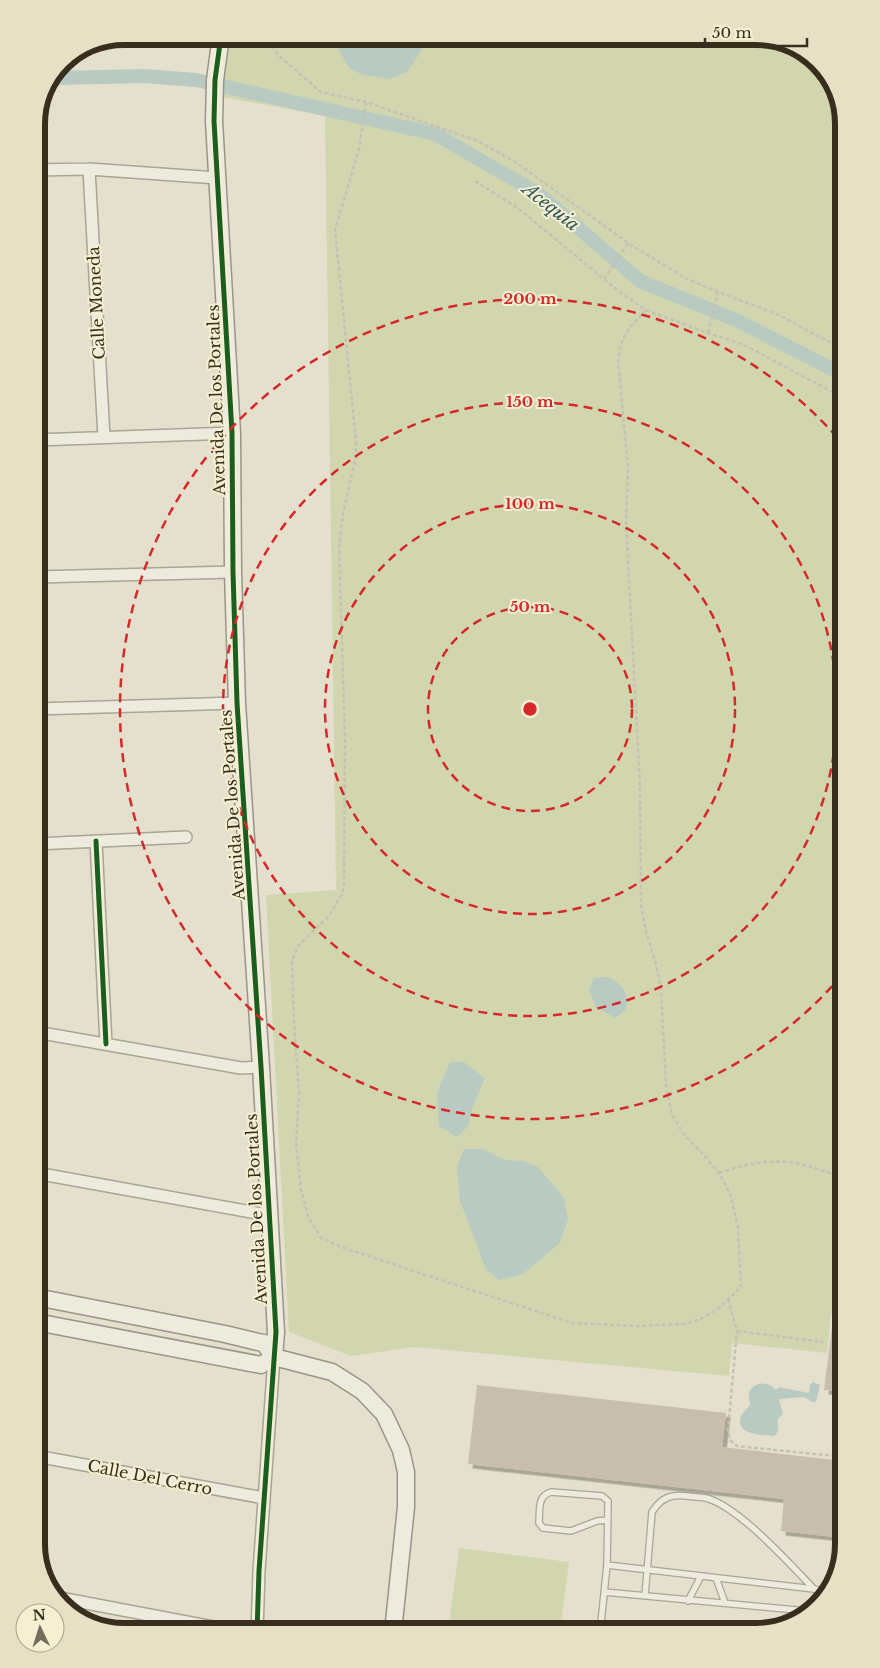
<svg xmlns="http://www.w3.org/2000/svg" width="880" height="1668" viewBox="0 0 880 1668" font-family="'Libre Baskerville',serif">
	<defs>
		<filter id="shadow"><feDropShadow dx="4.5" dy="4.5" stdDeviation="0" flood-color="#0004"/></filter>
	</defs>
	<rect width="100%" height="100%" fill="#e5e0cd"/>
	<path fill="#d1d6af" d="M229,36H762L809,54L837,90L844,124V1316L831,1315L827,1353L732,1343L729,1376L414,1347L351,1356L289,1332L266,895L336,890L325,116L223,97Z
		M459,1548L569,1562L560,1632H448Z"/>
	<path fill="#b8cac1" d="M331,36H431L407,72L390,79L363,75L349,68Z
		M608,977C624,985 628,992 626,1010L615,1018L596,1007L589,990L594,978Z
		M450,1062H464L485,1078L473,1106L468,1126L457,1137L439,1126L437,1093Z
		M464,1149H483L505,1160L523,1161L538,1167L564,1198L568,1219L560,1243L523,1274L499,1280L486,1269L460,1201L457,1167Z
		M813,1382L820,1385L816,1402H812L804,1397L779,1399L783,1414L777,1420C779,1426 780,1431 774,1436C762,1435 732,1435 742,1414C744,1411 748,1408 750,1405C750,1400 747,1393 751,1389C757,1381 770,1382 776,1390L779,1387L809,1393L810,1385Z"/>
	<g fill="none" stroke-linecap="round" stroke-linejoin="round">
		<path stroke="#b8cac1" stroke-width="14" d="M55,78L144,76L196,80L435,134L539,194L640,281L736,320L844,375"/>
	</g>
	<path fill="#c8beae" filter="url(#shadow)" d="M833,1319L844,1320V1392L824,1390Z
		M477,1385L726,1413L722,1447L844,1461V1538L781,1531L784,1499L468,1464Z"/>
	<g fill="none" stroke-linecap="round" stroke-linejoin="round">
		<defs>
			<path id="lane" d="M607,1565L814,1589L828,1593
				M716,1578L725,1603
				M604,1592L807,1611
				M645,1596L652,1512C661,1498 670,1494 687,1496C693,1497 700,1497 706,1498C738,1506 790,1564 814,1589
				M688,1601L701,1576
				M600,1632L607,1565L608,1505V1501L602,1496L551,1492C537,1496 540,1510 539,1523L543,1528L571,1531L597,1521L608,1520"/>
			<path id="street" d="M89,169L104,437
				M36,170L89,169L217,178
				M36,440L232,433
				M36,577L233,572
				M36,709L237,703
				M96,841L106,1044
				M36,844L186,837
				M36,1032L241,1068L261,1067
				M36,1173L268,1215
				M36,1456L264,1498
				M60,1598L239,1632
				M257,1632L259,1571L274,1357"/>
			<path id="secondary" d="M221,36L215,80L214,121L232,433L233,572L237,703L261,1067L276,1332L274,1357
				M36,1297L225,1334L258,1342L264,1343L274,1357
				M36,1322L261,1365L274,1357
				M274,1357L332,1372L362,1391L384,1414L401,1450L406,1472V1507L393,1632"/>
		</defs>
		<use href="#lane" stroke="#aaa496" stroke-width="8"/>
		<use href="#street" stroke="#aaa496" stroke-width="14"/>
		<use href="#secondary" stroke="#9a9486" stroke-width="19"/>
		<path stroke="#c5c1b5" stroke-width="2.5" stroke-dasharray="4 2.5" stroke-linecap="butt" d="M263,36L278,55L321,92L366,102L478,141L514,161L628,243L687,279L718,292L779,315L844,350
			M366,102L359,149L335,230L356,442V456L343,513L339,547L345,741L344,883L342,894L329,916L299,945L292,960L294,1024L299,1094L296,1143L301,1190L308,1216L321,1238L344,1248L572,1323L638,1326L684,1324L701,1319L719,1308L741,1287L738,1228L730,1193L719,1173L701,1152L685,1136L672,1115L666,1086L661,990L656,964L646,932L641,906L640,786L626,523L628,469L618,360C622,333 628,329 646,310
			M475,181L518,208L622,294L646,310L708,333L744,345L844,398
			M604,279L628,243
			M708,333L718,292
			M839,394L844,385
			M719,1173C744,1164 768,1159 795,1163C811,1166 828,1173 844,1177
			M728,1299L737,1331L728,1430L730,1440L737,1446L844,1457
			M737,1331L823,1342"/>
		<use href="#lane" stroke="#edeade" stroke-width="5.5"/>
		<use href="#street" stroke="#edeade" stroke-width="11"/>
		<use href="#secondary" stroke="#edeade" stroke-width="16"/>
		<defs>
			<path id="cycleway" d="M221,36L215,80L214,121L232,433L233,572L237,703L261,1067L276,1332L259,1571L257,1632
				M96,841L106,1044"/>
		</defs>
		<use href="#cycleway" stroke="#f6f0d3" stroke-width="8"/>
		<use href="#cycleway" stroke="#1b5e20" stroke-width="5"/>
	</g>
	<g fill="none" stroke="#d62828" stroke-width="2.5" stroke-dasharray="9 6">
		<circle cx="530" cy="709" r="102"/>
		<circle cx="530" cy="709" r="205"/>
		<circle cx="530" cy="709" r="307"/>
		<path d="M842 975A410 410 0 1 1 842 443"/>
	</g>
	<g text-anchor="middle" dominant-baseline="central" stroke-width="4" stroke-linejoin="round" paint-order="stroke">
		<g font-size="16" fill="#392e1e" stroke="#f6f0d3">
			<text transform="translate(96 303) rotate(-93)">Calle Moneda</text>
			<text transform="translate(216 400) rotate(-92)">Avenida De los Portales</text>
			<text transform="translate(232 805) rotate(-94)">Avenida De los Portales</text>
			<text transform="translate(256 1209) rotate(-93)">Avenida De los Portales</text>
			<text transform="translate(150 1477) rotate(11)">Calle Del Cerro</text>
		</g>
		<g font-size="18" font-style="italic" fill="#2d5759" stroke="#f6f0d3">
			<text transform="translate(551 207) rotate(38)">Acequia</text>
		</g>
	</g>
	<path d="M0 0H880V1668H0ZM124 45H756A79 79 0 0 1 835 124V1544A79 79 0 0 1 756 1623H124A79 79 0 0 1 45 1544V124A79 79 0 0 1 124 45Z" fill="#e7e0c5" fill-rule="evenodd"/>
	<path fill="none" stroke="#392e1e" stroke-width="6" d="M124 45H756A79 79 0 0 1 835 124V1544A79 79 0 0 1 756 1623H124A79 79 0 0 1 45 1544V124A79 79 0 0 1 124 45Z"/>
	<circle cx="530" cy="709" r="8" fill="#d62828" stroke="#f6f0d3" stroke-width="2.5"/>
	<g font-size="15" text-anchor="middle" font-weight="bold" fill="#d62828" stroke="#f6f0d3" stroke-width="4" stroke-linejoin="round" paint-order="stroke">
		<text x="530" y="304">200 m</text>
		<text x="530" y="407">150 m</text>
		<text x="530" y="509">100 m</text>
		<text x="530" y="612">50 m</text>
	</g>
	<g transform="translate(40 1628) rotate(356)"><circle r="24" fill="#f6f0d3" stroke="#aaa28b"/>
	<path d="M0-4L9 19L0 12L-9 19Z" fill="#756c5b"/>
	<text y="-8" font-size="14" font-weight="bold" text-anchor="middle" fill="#392e1e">N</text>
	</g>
	<path d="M705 38v8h102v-8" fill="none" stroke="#392e1e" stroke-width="2.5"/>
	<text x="712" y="38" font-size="15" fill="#392e1e" stroke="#f6f0d3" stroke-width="4" paint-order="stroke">50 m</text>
</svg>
